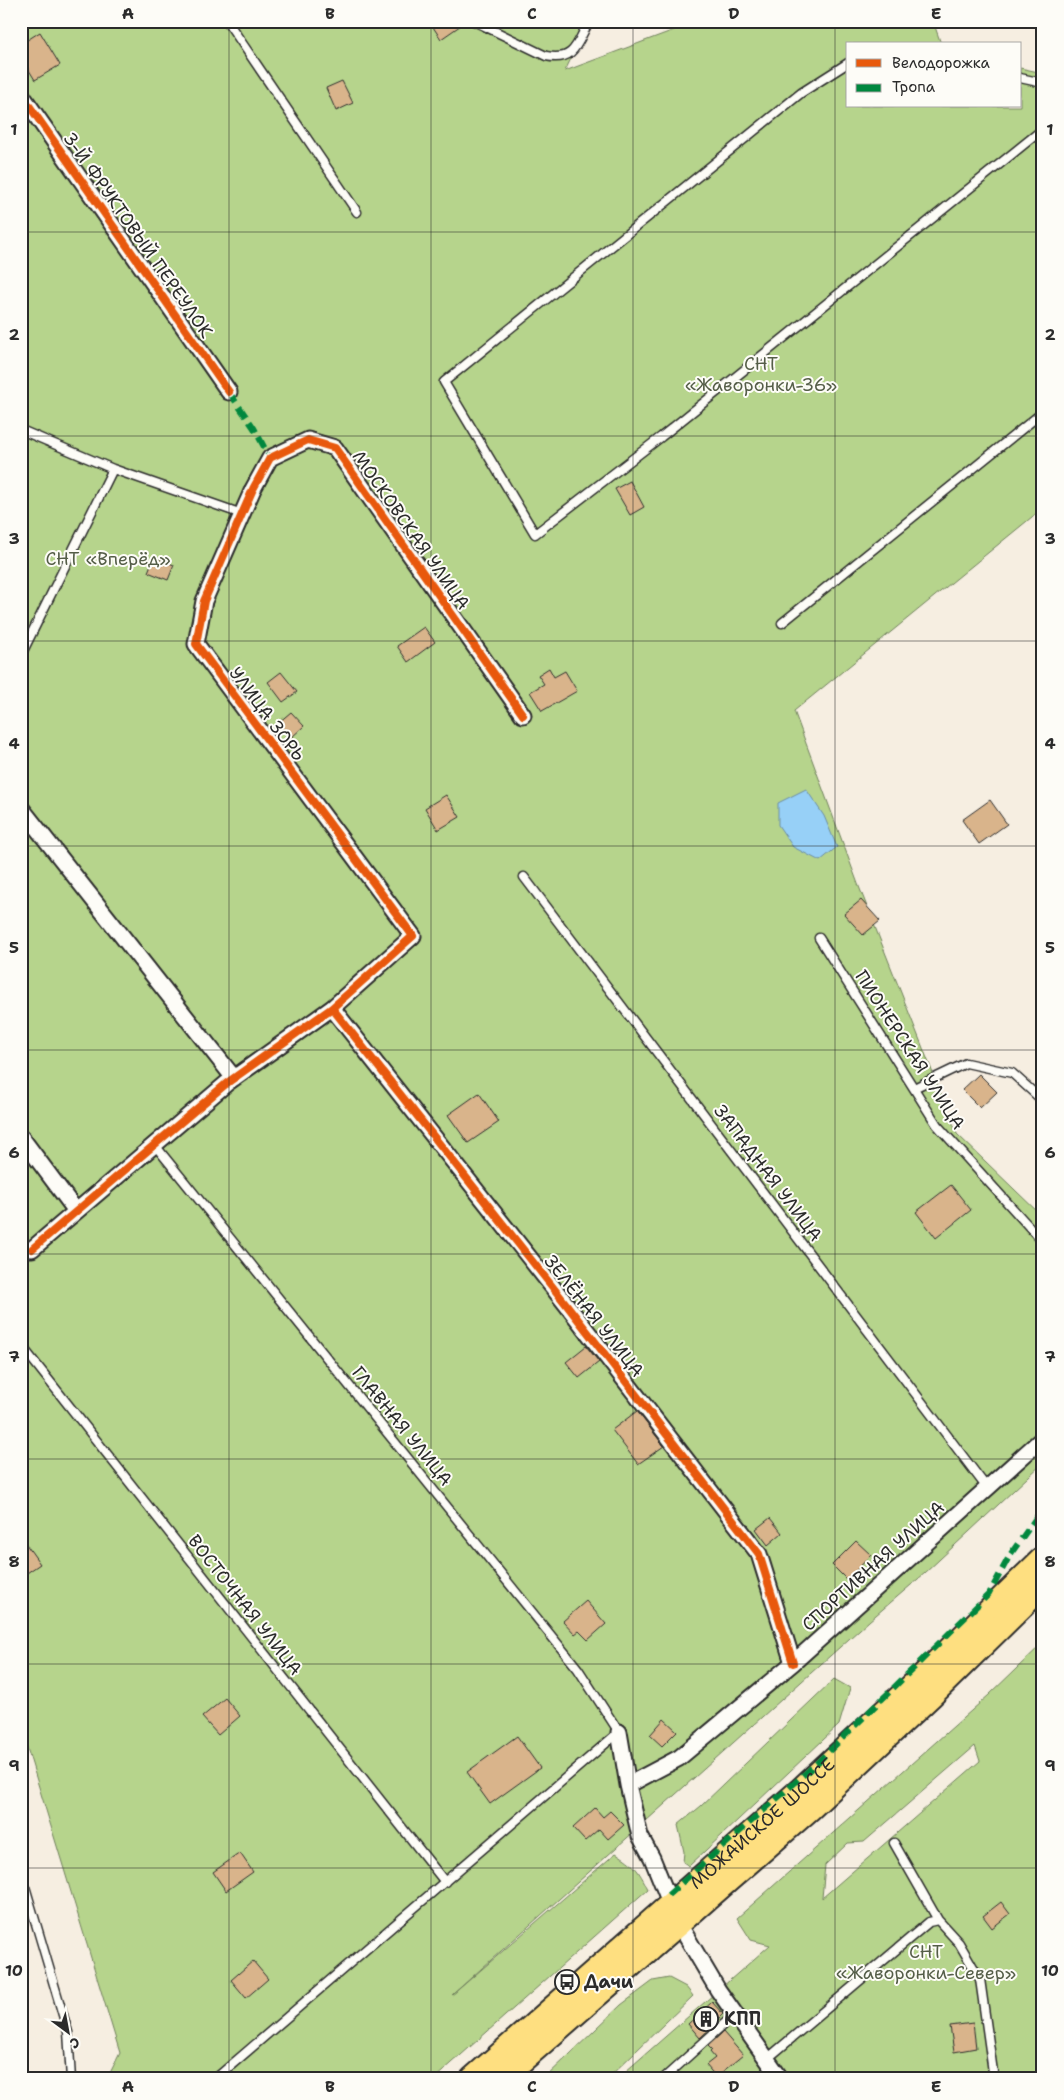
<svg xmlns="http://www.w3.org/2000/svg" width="1064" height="2100" viewBox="0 0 1064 2100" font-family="'Shantell Sans',sans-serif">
	<rect width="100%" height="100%" fill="#f6eee1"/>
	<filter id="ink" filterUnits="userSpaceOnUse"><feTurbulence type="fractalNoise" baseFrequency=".02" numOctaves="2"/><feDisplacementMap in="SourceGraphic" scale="10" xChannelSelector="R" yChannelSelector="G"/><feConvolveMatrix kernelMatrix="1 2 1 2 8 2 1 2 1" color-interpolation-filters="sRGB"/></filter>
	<g filter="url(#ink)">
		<path fill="#b6d48c" stroke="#70805c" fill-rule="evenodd" d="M21,21H589L565,71L698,21H933L941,44H848V106H1020V68L1043,73V508L794,711L858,884L957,1134L1043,1217V1463L925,1573L869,1621L452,1995L616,1853C635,1865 638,1869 648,1889L434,2079H107L120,2053L21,1728Z
			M1043,1643V2079H617L770,1945L751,1940L737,1918L989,1695ZM975,1746L980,1761L822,1898L825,1865L848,1843L864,1842Z
			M834,1679L850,1688L839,1725L689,1866L683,1862L684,1852L678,1825L701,1806Z
			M669,1978L686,1987L693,1996L607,2079H544L621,2005L653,1981Z"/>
		<path fill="#97d0f7" stroke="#6c8ea5" d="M806,789L824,816L837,847L820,861L793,847L778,825V803Z"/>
		<path fill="#d9b48b" stroke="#2b2b2b" d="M429,21H467L441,39Z
			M40,32L60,65L35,80L21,57V44Z
			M342,81L353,103L336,111L326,88Z
			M630,481L644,507L630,515L615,489Z
			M154,557L174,565L168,580L148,572Z
			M424,627L435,642L408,662L397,646Z
			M549,668L554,677L565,671L577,691L542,711L530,692L544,684L538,675Z
			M281,672L297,692L283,702L268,682Z
			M291,712L304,726L291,738L278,723Z
			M446,795L460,817L438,830L425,808Z
			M990,800L1007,824L979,844L962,820Z
			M861,900L880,921L863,935L844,914Z
			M979,1074L997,1092L980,1108L962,1090Z
			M479,1093L499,1122L468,1143L448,1115Z
			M951,1185L971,1210L936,1238L916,1212Z
			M586,1346L599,1362L579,1378L566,1362Z
			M637,1411L664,1446L638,1464L612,1430Z
			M770,1518L782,1533L768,1545L756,1529Z
			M21,1537L40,1564L21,1577Z
			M856,1541L871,1555L847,1580L832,1565Z
			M586,1601L606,1624L588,1640L579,1631L575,1634L563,1621Z
			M225,1698L240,1716L218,1735L202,1717Z
			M664,1719L677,1731L662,1746L650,1735Z
			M517,1736L540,1768L490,1804L467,1772Z
			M595,1808L603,1817L610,1811L624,1825L608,1839L599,1829L585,1841L573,1828Z
			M240,1853L253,1872L226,1891L213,1872Z
			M1001,1902L1010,1914L992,1928L983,1916Z
			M253,1961L268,1979L246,1998L231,1980Z
			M712,2002L723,2014L715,2022L716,2023L700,2038L688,2024Z
			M973,2023L976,2048L954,2052L950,2026Z
			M723,2032L743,2055L716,2077L706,2065L715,2058L710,2052L712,2050L708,2046Z"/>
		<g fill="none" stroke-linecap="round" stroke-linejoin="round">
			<defs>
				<path id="lane" d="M227,21L357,212
					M474,21L546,56C575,62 577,43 589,21
					M848,63L801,93L444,382L535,534L661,437L1043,129
					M1020,78L1043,83
					M21,430L113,469L242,514
					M782,623L1043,412
					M21,655L113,469
					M524,877L987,1488
					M819,938L937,1125L1043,1242
					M914,1088L966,1063L1012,1073L1043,1101
					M154,1144L578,1669L619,1732L215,2079
					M21,1258L32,1249
					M21,1345L445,1882
					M894,1843L938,1920
					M21,1873L68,2032L71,2079
					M767,2059L929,1922L938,1920L959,1943L980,1979L994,2079
					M663,2079L735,2014"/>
				<path id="street" d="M21,94L229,392
					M21,808L234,1078
					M332,1008L566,1304L759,1554L793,1663
					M21,1137L76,1211
					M32,1249L227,1083L332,1008L413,936L196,644L204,601L253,489L270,458L308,440L335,448L523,715
					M619,1732L628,1785L640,1836L652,1858L671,1905
					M628,1785L679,1758L793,1663L1043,1438
					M679,1924L718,1990L781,2079"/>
				<g id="primary">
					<path id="s1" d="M473,2079L801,1790L917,1682L1043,1559"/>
					<path d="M500,2079L809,1809L931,1695L1043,1585"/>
				</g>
			</defs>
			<use href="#lane" stroke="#2b2b2b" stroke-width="11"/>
			<use href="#street" stroke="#2b2b2b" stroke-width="19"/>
			<use href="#primary" stroke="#2b2b2b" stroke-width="28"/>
			<use href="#lane" stroke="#fdfcf7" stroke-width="8"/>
			<use href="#street" stroke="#fdfcf7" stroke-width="15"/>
			<use href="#primary" stroke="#fedf80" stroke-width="24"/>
			<path stroke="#00873e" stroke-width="6" stroke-dasharray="12 6" stroke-linecap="butt" d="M229,392L254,428L270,458
				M668,1895L815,1765L989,1594L1010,1555L1043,1508"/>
			<defs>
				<path id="cycleway" d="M21,94L229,392
					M332,1008L566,1304L759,1554L793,1663
					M32,1249L227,1083L332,1008L413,936L196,644L204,601L253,489L270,458L308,440L335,448L523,715"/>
			</defs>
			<use href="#cycleway" stroke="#fdfcf7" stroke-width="11"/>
			<use href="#cycleway" stroke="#e8590c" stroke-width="8"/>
		</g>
	</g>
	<path fill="none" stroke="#2b2b2b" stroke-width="1" stroke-opacity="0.55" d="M229,21V2079M431,21V2079M633,21V2079M835,21V2079M21,232H1043M21,436H1043M21,641H1043M21,846H1043M21,1050H1043M21,1254H1043M21,1459H1043M21,1664H1043M21,1868H1043"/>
	<defs>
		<symbol id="bus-ring" viewBox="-11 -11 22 22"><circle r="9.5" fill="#fdfcf7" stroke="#2b2b2b" stroke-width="1.5"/><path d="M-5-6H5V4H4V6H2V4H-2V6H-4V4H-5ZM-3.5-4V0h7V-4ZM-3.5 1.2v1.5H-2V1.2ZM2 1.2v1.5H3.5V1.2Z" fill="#2b2b2b"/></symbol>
		<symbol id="building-ring" viewBox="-11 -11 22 22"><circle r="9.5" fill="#fdfcf7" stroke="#2b2b2b" stroke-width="1.5"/><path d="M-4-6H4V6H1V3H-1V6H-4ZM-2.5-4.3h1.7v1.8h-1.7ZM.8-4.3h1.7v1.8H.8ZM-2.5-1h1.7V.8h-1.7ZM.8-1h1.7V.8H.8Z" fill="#2b2b2b"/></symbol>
	</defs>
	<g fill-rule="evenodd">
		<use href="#bus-ring" x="553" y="1968" width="28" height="28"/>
		<use href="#building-ring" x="692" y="2005" width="28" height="28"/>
	</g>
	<g text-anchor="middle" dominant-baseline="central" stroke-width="4" stroke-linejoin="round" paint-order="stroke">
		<g font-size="18" fill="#2b2b2b" stroke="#fdfcf7">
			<text transform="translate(138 235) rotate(55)">3-Й ФРУКТОВЫЙ ПЕРЕУЛОК</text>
			<text transform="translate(411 530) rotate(55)">МОСКОВСКАЯ УЛИЦА</text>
			<text transform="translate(267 714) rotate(53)">УЛИЦА ЗОРЬ</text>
			<text transform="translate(910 1050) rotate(57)">ПИОНЕРСКАЯ УЛИЦА</text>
			<text transform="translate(768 1173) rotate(53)">ЗАПАДНАЯ УЛИЦА</text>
			<text transform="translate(594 1316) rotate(52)">ЗЕЛЁНАЯ УЛИЦА</text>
			<text transform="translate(402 1426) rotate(51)">ГЛАВНАЯ УЛИЦА</text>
			<text transform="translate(873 1566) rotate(-42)">СПОРТИВНАЯ УЛИЦА</text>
			<text transform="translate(245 1605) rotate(52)">ВОСТОЧНАЯ УЛИЦА</text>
			<text stroke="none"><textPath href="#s1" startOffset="386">МОЖАЙСКОЕ ШОССЕ</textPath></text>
		</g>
		<g font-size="18" fill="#555e48" stroke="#fdfcf7">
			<text x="761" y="364">СНТ<tspan x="761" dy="21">«Жаворонки-36»</tspan></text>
			<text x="108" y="559">СНТ «Вперёд»</text>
			<text x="926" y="1952">СНТ<tspan x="926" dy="21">«Жаворонки-Север»</tspan></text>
		</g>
		<g font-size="18" font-weight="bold" fill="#2b2b2b" stroke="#fdfcf7" text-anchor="start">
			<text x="584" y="1982">Дачи</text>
			<text x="724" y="2019">КПП</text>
		</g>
	</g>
	<rect width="1064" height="2100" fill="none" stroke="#fdfcf7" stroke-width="55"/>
	<rect x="846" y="42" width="175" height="65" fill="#fdfcf7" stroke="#a9a8a5"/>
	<rect x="856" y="59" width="25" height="8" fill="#e8590c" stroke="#a9a8a5"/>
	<text x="892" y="68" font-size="15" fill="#2b2b2b">Велодорожка</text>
	<rect x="856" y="84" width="25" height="8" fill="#00873e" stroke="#a9a8a5"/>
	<text x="892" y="92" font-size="15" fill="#2b2b2b">Тропа</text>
	<g transform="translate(68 2032) rotate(148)" stroke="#fdfcf7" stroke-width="4" paint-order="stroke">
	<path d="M0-4L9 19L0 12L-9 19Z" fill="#2b2b2b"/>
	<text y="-8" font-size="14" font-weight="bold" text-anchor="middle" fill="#2b2b2b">С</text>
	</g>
	<rect x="28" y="28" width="1008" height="2044" fill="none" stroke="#2b2b2b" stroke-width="2"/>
	<g font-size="16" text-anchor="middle" font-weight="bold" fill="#2b2b2b">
		<text x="128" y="19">A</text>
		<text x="330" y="19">B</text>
		<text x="532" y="19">C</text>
		<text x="734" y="19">D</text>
		<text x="936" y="19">E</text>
		<text x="14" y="135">1</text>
		<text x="1050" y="135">1</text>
		<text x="14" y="340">2</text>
		<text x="1050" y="340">2</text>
		<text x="14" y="544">3</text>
		<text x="1050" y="544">3</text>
		<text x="14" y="749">4</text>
		<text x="1050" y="749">4</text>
		<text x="14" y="953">5</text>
		<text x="1050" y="953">5</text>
		<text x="14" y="1158">6</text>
		<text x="1050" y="1158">6</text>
		<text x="14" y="1362">7</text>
		<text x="1050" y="1362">7</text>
		<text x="14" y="1567">8</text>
		<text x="1050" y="1567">8</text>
		<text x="14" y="1771">9</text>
		<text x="1050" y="1771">9</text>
		<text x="14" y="1976">10</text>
		<text x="1050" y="1976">10</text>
		<text x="128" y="2092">A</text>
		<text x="330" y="2092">B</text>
		<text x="532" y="2092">C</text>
		<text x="734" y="2092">D</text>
		<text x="936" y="2092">E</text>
	</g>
</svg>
